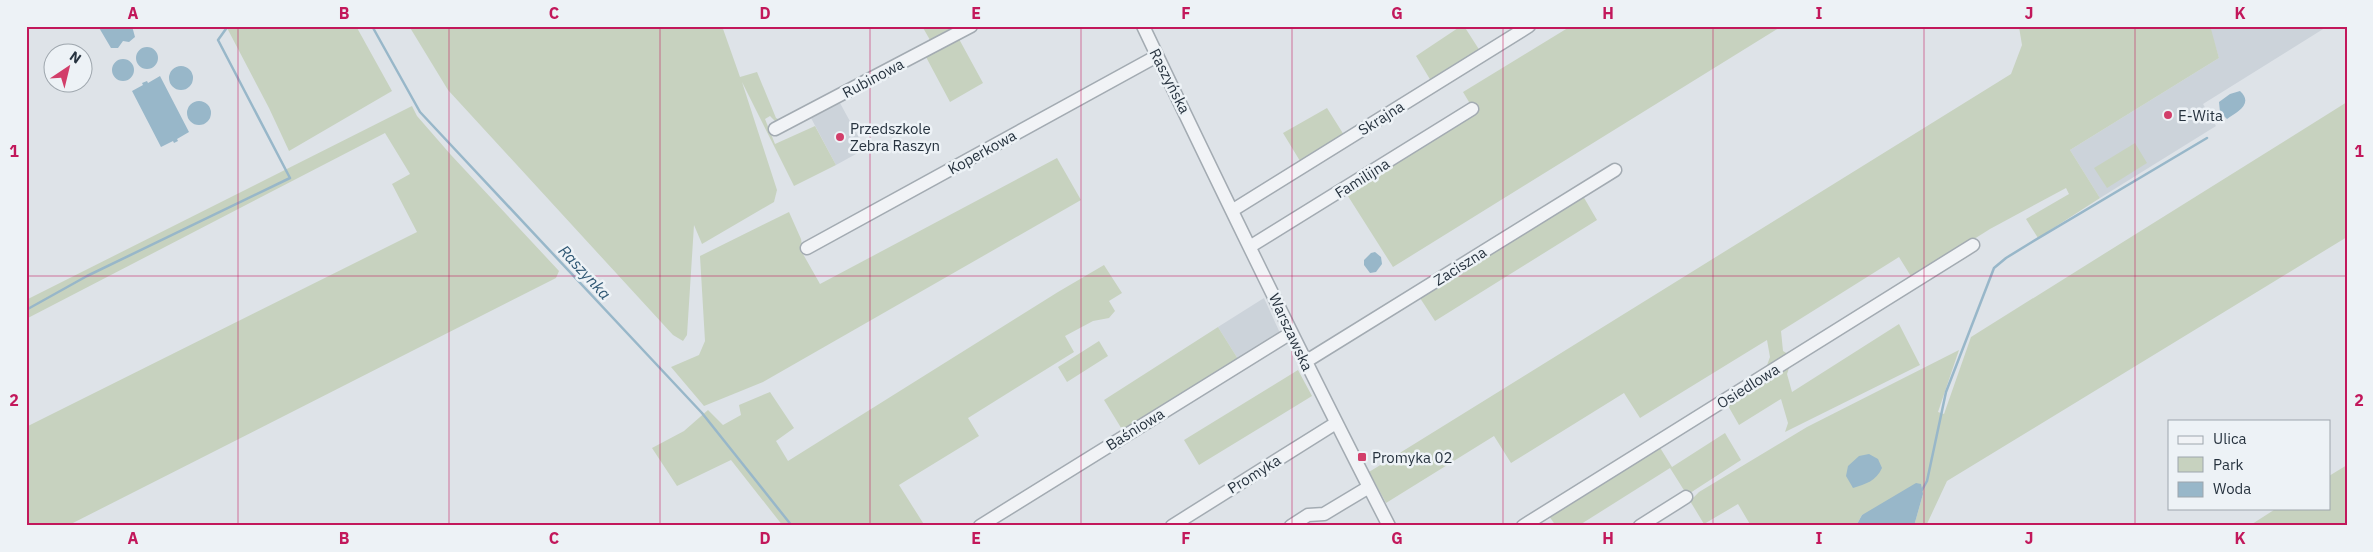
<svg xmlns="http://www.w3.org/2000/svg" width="2373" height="552" viewBox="0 0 2373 552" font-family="'IBM Plex Sans',sans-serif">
	<rect width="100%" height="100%" fill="#dee3e8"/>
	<path fill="#ccd3da" d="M2215,26H2328L2203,104L2216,126L2100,198L2070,150L2219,58L2210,29Z
		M840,103L865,149L836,165L811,118Z
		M1264,298L1280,333L1238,359L1218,327Z"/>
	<path fill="#c7d2bf" d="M226,26H356L392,91L289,151L269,108Z
		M409,26H722L740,77L757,72L776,118L780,120L775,121L770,116L765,119L775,144L815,126L836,165L794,186L742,82L777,190L774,202L702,244L694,225L687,335L683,341L673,335L448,90Z
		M922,26H955L930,40Z
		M1461,26H1464L1480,51L1431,81L1416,56Z
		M1571,26H1782L1393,267L1346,193L1475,112L1463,92Z
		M2020,26H2215L2211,29L2219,58L2070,150L2100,198L2038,238L2026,219L2069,194L2066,188L1990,229L1912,278L1899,257L1781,331L1783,351L1788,354L1766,368L1770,357L1767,340L1640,418L1624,393L1511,463L1494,436L1386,503L1369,472L2011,74L2022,45L2019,27Z
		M959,39L983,83L950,102L926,57Z
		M2347,102V237L1947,481L1926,526H1914L1923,494L1862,515L1856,526H1751L1738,504L1704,524L1690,501L1699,492L1807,427L1959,350L1938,412L1944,414L1971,337Z
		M412,106L417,116L451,155L559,271L556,278L67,526H26V427L417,232L392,184L410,174L385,133L26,319V300Z
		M1327,108L1344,135L1300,161L1283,133Z
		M2135,143L2147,163L2107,188L2094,168Z
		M1057,158L1081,200L763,382L704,406L671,367L699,355L705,341L700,256L789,212L801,239L803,254L820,284Z
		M1583,196L1597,220L1435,321L1420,298Z
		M1104,265L1122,293L1109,301L1115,311L1109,318L1093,321L1065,336L1074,352L968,418L979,436L899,485L925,526H783L731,460L677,486L652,448L684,431L708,410L723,425L741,415L739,405L770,392L794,428L776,441L788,461L1058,292Z
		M1899,324L1920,365L1785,432L1788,423L1781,399L1739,425L1727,404L1790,365L1787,374L1792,392Z
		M1218,327L1238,359L1123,431L1104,400Z
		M1099,341L1108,356L1067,382L1058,367Z
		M1298,370L1312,396L1199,465L1184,440Z
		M1725,433L1741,460L1687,495L1670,468L1578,526H1556L1549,516L1659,446L1672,467Z
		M2347,465V526H2249L2277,508H2329V476Z"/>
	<path fill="#98b7c9" d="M98,26H132L135,37L129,42L123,41L118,48H111Z
		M136 58a11 11 0 1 1 22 0a11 11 0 1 1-22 0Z
		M112 70a11 11 0 1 1 22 0a11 11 0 1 1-22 0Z
		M169 78a12 12 0 1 1 24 0a12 12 0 1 1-24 0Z
		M160,76L189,132L177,139L178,141L174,143L173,141L161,147L132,91L143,85L142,83L147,81L148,83Z
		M2240,91C2254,104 2237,112 2227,119L2220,112L2219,102L2230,94Z
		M187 113a12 12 0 1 1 24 0a12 12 0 1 1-24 0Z
		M1375,252L1381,257L1382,264L1376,272L1370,273L1364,265V260L1371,253Z
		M1869,454L1878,459L1882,468C1876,481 1866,484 1853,488L1846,476L1848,466L1859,456Z
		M1916,483L1921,484L1923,494L1914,526H1856L1862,515Z"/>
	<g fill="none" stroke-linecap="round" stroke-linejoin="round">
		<path stroke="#98b7c9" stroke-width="2.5" d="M372,26L420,112L702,413L792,526
			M26,310L87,276L290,178L218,40L228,26
			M1922,490L1927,481L1946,392L1994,268L2006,258L2032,242L2207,138"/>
		<defs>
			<path id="minor" d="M1143,26C1223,194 1304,361 1389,526
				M775,129L971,26
				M1233,210L1529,26
				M1251,246L1472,109
				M807,248L1157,56
				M1305,362L1615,170
				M980,526L1291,333
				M1172,526L1336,423
				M1291,526L1308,515L1324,514L1369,487
				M1523,526L1973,245
				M1640,526L1686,497"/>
		</defs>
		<use href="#minor" stroke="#a3abb2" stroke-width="15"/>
		<use href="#minor" stroke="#f1f3f6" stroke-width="12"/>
	</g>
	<path fill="none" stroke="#c2185b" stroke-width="1" stroke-opacity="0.55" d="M238,26V526M449,26V526M660,26V526M870,26V526M1081,26V526M1292,26V526M1503,26V526M1713,26V526M1924,26V526M2135,26V526M26,276H2347"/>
	<g fill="#d23e6a" stroke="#edf2f6" stroke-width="2">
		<circle cx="2168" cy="115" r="5"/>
		<circle cx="840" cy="137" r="5"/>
		<rect x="1357" y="452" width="10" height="10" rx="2.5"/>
	</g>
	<g text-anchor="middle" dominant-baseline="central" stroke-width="5" stroke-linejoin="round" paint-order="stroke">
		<g font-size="15" fill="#27333f" stroke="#edf2f6">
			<text transform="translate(873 78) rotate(-28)">Rubinowa</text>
			<text transform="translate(1170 81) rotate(63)">Raszyńska</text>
			<text transform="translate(1381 118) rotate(-32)">Skrajna</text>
			<text transform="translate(982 152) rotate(-29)">Koperkowa</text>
			<text transform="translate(1362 178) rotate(-32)">Familijna</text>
			<text transform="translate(1460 266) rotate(-32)">Zaciszna</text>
			<text transform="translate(1291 332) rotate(65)">Warszawska</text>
			<text transform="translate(1748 386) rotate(-32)">Osiedlowa</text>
			<text transform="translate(1135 429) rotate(-32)">Baśniowa</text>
			<text transform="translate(1254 474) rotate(-32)">Promyka</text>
		</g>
		<g font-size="15" fill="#27333f" stroke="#edf2f6" text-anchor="start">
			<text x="2178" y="115">E-Wita</text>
			<text x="850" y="128">Przedszkole<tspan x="850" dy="17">Zebra Raszyn</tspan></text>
			<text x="1372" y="457">Promyka 02</text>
		</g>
		<g font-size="16" font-style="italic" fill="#305874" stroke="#edf2f6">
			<text transform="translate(585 272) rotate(47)">Raszynka</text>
		</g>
	</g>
	<rect width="2373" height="552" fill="none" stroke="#edf2f6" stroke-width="55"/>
	<rect x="2168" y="420" width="162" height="90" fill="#edf2f6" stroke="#9ea6ad"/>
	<rect x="2178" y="436" width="25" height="8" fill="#f1f3f6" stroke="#9ea6ad"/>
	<text x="2213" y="444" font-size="15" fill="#27333f">Ulica</text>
	<rect x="2178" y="457" width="25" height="15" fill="#c7d2bf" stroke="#9ea6ad"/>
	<text x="2213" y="470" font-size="15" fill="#27333f">Park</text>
	<rect x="2178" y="482" width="25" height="15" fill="#98b7c9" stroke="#9ea6ad"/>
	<text x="2213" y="494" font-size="15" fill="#27333f">Woda</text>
	<g transform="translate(68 68) rotate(35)"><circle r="24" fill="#edf2f6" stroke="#9ea6ad"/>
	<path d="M0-4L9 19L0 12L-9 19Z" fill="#d23e6a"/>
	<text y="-8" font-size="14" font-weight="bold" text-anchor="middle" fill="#27333f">N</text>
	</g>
	<rect x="28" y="28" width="2318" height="496" fill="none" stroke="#c2185b" stroke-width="2"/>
	<g font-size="16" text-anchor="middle" font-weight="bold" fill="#c2185b">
		<text x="133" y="19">A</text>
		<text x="344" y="19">B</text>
		<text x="554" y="19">C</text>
		<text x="765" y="19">D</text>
		<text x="976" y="19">E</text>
		<text x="1186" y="19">F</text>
		<text x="1397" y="19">G</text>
		<text x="1608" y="19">H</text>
		<text x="1819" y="19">I</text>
		<text x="2029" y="19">J</text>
		<text x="2240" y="19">K</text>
		<text x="14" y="157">1</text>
		<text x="2359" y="157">1</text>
		<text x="14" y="406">2</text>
		<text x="2359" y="406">2</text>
		<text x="133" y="544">A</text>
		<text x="344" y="544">B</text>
		<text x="554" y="544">C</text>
		<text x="765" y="544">D</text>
		<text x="976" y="544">E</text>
		<text x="1186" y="544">F</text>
		<text x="1397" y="544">G</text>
		<text x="1608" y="544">H</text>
		<text x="1819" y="544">I</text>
		<text x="2029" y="544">J</text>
		<text x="2240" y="544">K</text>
	</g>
</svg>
